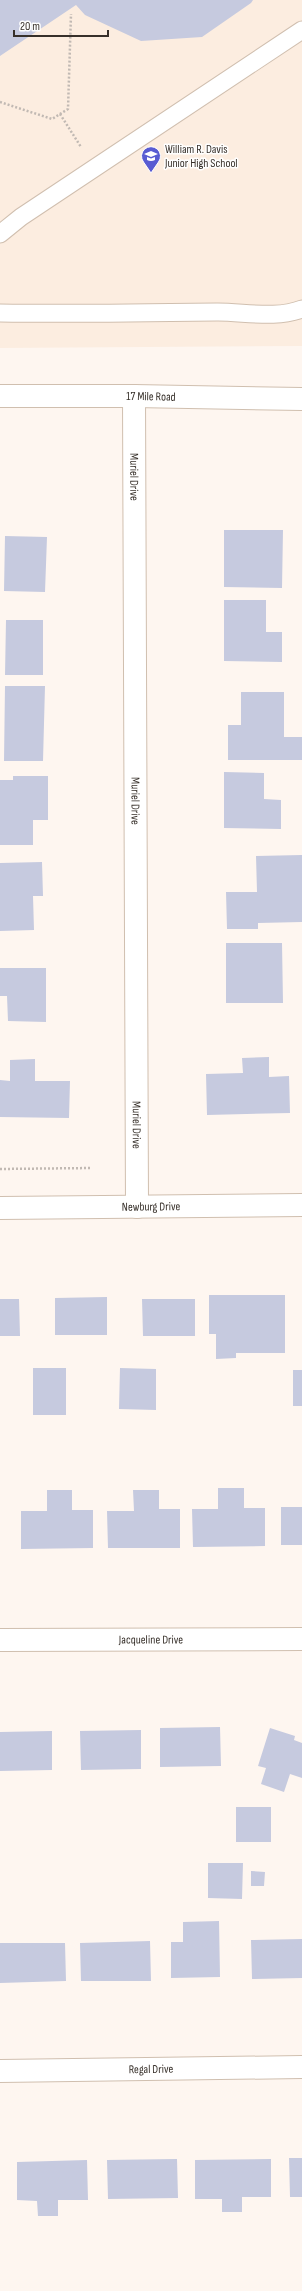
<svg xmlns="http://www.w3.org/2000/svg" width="302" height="2291" viewBox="0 0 302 2291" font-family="'Sofia Sans Condensed',sans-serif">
	<rect width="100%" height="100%" fill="#fef6f0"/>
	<path fill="#fcede0" d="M0,0H302V346L0,348Z"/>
	<path fill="#c6cadf" d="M0,0H253L251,3L202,37L141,41L85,15L76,5L0,56Z
		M224,530H283L282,588L224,587Z
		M5,536L47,537L45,592L4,591Z
		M224,600H266V632H282V662L224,661Z
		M6,620H43V675H5Z
		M5,686H45L43,761H4Z
		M241,692H284V737H302V760H228V725H241Z
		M224,772L264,773V799L281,800V829L224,828Z
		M13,776H48V820H33V845H0V780H13Z
		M302,855V922L258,923V929H227L226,892H257L256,856Z
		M42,862L43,896H33L34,930L0,931V863Z
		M226,943H282L283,1003H226Z
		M0,968H46V1022L8,1021L7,996H0Z
		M269,1057V1077L289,1076L290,1113L207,1115L206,1074L243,1073L242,1058Z
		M35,1059V1081H70L69,1118L0,1117V1080L10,1081V1060Z
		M209,1295H285V1353H236V1358L216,1359V1334H209Z
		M107,1297V1335H55V1298Z
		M0,1299H19L20,1336H0Z
		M142,1299H195V1336H143Z
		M33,1368H66V1415H33Z
		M120,1368L156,1369V1410L119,1409Z
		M293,1370H302V1406H293Z
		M218,1488H244V1508H265V1546L193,1547L192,1509H218Z
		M47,1490H72V1510H93V1548L21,1549V1511H47Z
		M133,1490H159V1509H180V1548H108L107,1511H134Z
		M281,1507H302V1545H281Z
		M220,1727L221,1766L160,1767V1728Z
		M270,1728L295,1736L294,1740L302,1743V1778L290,1774L284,1792L261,1784L266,1768L258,1766Z
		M141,1730V1769L81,1770L80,1731Z
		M52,1731V1770L0,1771V1732Z
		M236,1807H271V1842H236Z
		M208,1863H243L242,1899L208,1898Z
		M251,1871L265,1872L264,1886H251Z
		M219,1921L220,1977L171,1978V1942H183V1922Z
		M302,1939V1978L252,1979L251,1940Z
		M150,1941L151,1981H81L80,1943Z
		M0,1943H65L66,1981L0,1983Z
		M289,2158H302V2197H290Z
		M177,2159L178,2198L108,2199L107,2160Z
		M271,2159V2197H242V2212H222V2199H195V2160Z
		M87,2160L88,2200H58V2216H38L37,2201L17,2200V2162Z"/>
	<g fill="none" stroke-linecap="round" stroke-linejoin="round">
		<defs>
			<path id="service" d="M0,234L21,217L302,30
				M0,313C73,314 145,313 218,312C245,312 277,319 302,309"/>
			<g id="minor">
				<path id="s1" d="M134,396L137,1207"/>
				<path id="s2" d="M0,1208L302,1205"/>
				<path id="s3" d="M0,1640L302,1639"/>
				<path id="s4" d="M0,2071L302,2067"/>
			</g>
			<g id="tertiary">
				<path id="s5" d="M0,396H134L302,399"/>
			</g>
		</defs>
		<use href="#service" stroke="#d0bfaf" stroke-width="19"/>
		<use href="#minor" stroke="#d0bfaf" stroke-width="24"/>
		<use href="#tertiary" stroke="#d0bfaf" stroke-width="24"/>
		<path stroke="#c1b9b3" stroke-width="2.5" stroke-dasharray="2 2" stroke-linecap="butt" d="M0,102L52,119L68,109L71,14
			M60,114L81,147
			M0,1169L92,1168"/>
		<use href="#service" stroke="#fff" stroke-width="17"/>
		<use href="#minor" stroke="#fff" stroke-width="22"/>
		<use href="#tertiary" stroke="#fff" stroke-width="22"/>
	</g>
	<defs>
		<symbol id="school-pin" viewBox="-11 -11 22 30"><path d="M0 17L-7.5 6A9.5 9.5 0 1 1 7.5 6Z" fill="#585bd2" stroke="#fff"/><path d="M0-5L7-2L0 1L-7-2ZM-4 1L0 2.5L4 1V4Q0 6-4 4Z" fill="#fff"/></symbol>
	</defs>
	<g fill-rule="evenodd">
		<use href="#school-pin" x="140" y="145" width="22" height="30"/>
	</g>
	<g text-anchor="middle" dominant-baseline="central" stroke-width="3" stroke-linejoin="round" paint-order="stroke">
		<g font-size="12" fill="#37302a" stroke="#fff" text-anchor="start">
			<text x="165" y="149">William R. Davis<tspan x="165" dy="14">Junior High School</tspan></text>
		</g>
		<g font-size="12" fill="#37302a" stroke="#fff">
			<text stroke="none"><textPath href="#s5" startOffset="151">17 Mile Road</textPath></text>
			<text stroke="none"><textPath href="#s1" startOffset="81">Muriel Drive</textPath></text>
			<text stroke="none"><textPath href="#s1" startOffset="405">Muriel Drive</textPath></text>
			<text stroke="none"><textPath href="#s1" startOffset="729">Muriel Drive</textPath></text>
			<text stroke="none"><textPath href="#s2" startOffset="151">Newburg Drive</textPath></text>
			<text stroke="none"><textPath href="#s3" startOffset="151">Jacqueline Drive</textPath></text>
			<text stroke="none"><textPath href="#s4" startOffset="151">Regal Drive</textPath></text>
		</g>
	</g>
	<path d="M14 30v6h94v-6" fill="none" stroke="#37302a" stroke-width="2"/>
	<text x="20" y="30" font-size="12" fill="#37302a" stroke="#ffffff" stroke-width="3" paint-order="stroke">20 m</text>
</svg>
